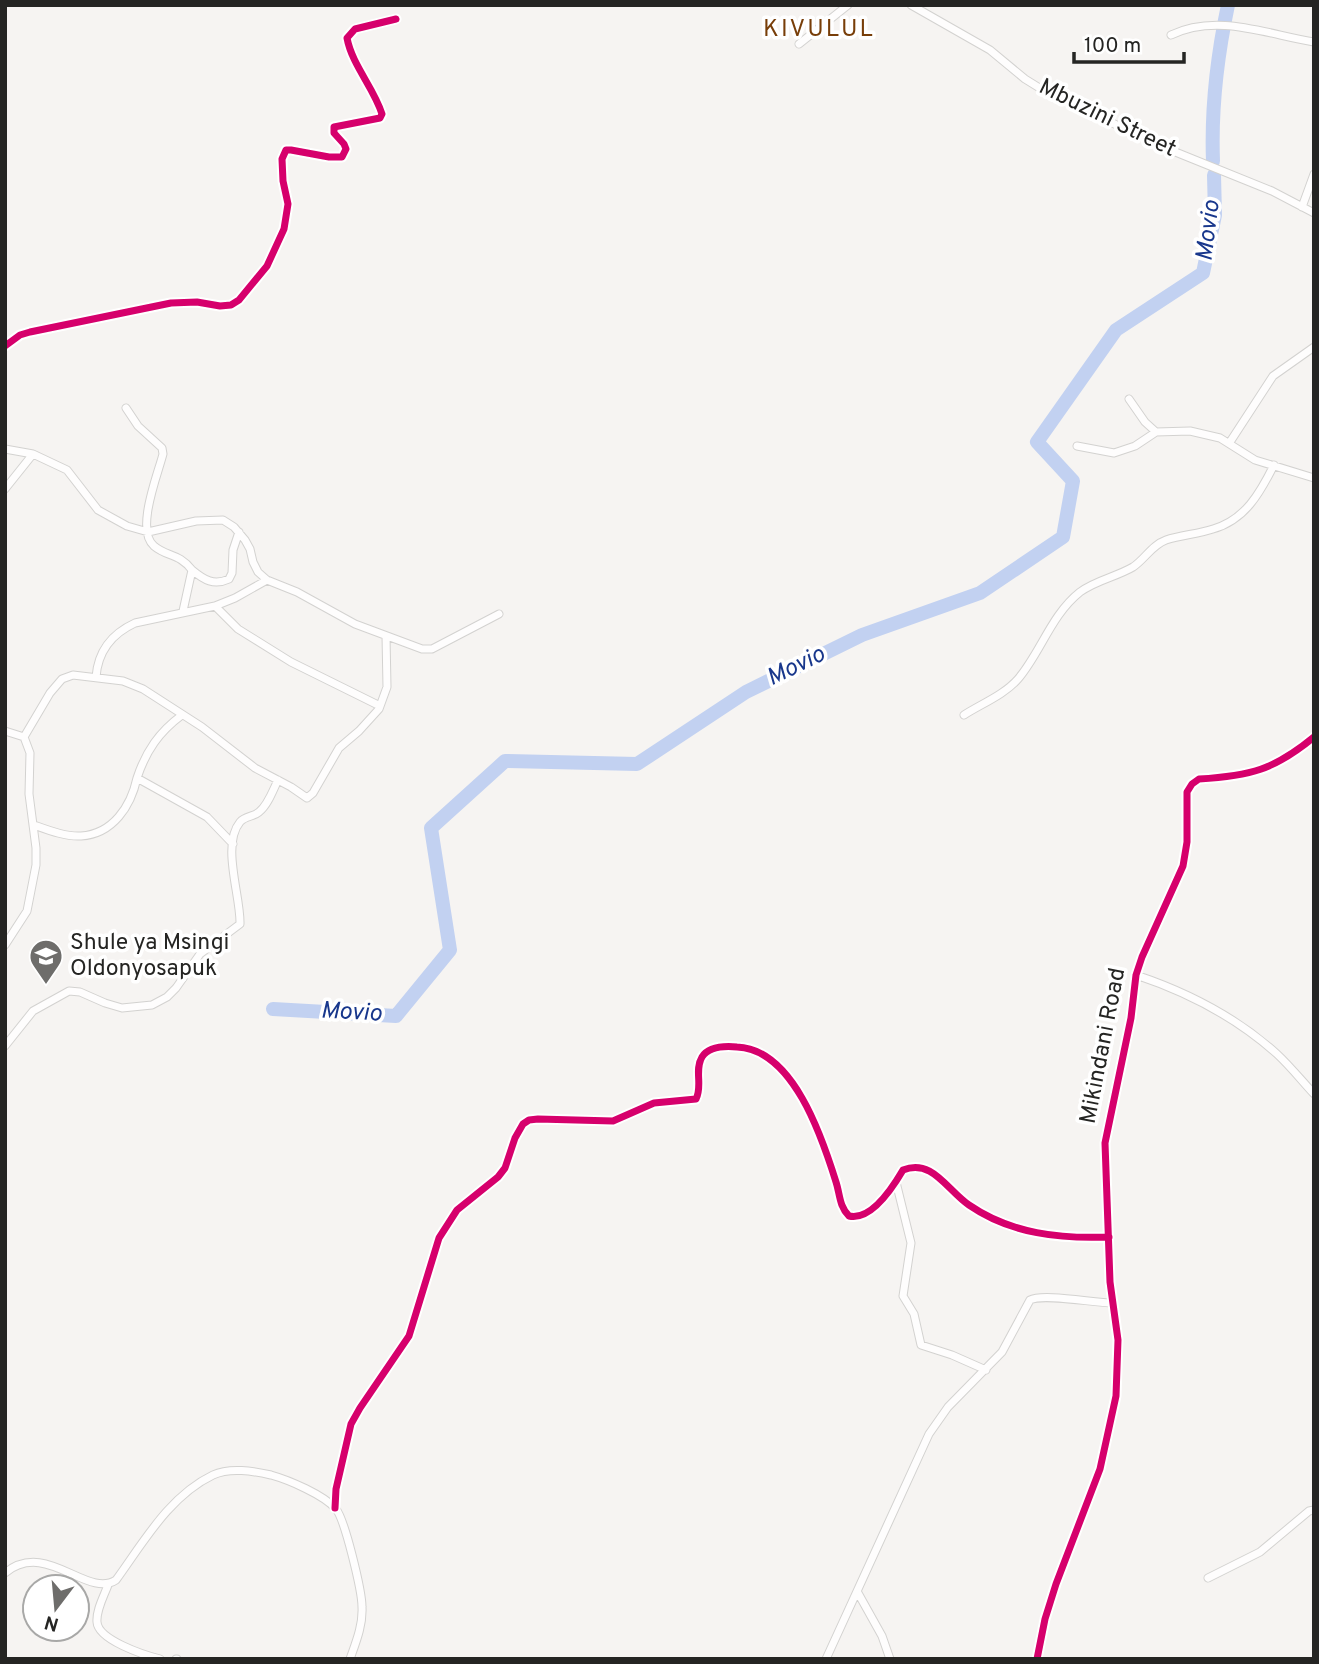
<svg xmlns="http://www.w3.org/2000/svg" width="1319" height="1664" viewBox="0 0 1319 1664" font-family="Overpass,sans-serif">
	<rect width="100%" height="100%" fill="#f6f4f2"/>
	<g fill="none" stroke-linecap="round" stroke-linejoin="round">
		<path stroke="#c2d1f1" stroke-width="14" d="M1213,161C1211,108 1217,57 1228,5
			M273,1009L396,1016L450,950L431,828L505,761L637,764L746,692L862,635L980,593L1063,537L1073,481L1037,442L1116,330L1203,273L1215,215L1214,175"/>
		<defs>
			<path id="street" d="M911,5L990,50L1025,79L1046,92L1168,149L1272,191L1314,213
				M1171,35C1217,13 1266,34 1314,42
				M799,44L848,5
				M1302,207L1314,174
				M5,346L20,335L30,332L171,303L197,302L220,306L231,305L239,300L267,266L284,229L288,204L283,181L282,159L286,150H291L329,157H342L346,149L344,144L334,133V127L380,118L382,114C374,88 352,65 347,38L355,29L396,19
				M1129,399L1145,422L1156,432
				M126,408L138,426L162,448L163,454C158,474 135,530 154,546C167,557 179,553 192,570L183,611
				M1230,442L1273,376L1314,347
				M1077,446L1114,453L1135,446L1156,432L1190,431L1220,438L1255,460L1314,478
				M5,449L33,454
				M5,489L33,454L67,470L98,510L127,526L148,532L196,521L223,520L234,527L245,540L250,549L253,562L258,572L267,580L297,592L355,624L422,649H432L499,614
				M192,570C204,580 214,586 229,579L232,573L233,550L239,532
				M215,606L238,629L291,662L380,706
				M96,677C98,651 111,634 135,623L215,606L235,598L267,580
				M182,715C159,732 146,751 137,778L207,817L233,844
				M964,715C981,704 1004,695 1018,679C1041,652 1051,615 1080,592C1096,580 1116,577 1133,567C1145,559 1152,545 1166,540C1181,535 1198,534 1213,529C1245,520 1260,493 1274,465
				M5,731L24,737L30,753L29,794L36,848V865L27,911L5,945
				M24,737L50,693L62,679L73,675L123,681L143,689L202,727L255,768L291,787L307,798L313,793L339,748L359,731L379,709L387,687L386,636
				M34,825C48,830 66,837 81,836C113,834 131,806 137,778
				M1136,975C1187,992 1236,1017 1277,1054C1290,1066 1302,1081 1314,1094
				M5,1046L33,1011L69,991L80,992L105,1003L122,1008L152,1005L167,997L176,988L200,954L240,924C241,897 221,845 240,822C245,816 253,817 259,812C268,805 273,790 278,780
				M896,1182L911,1243L903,1296L914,1314L921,1345L952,1355L986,1370
				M335,1508L336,1489L351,1424L360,1408L409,1336L439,1238L457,1210L498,1177L505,1168L515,1138L523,1124L529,1120L538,1119L613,1121L654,1103L696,1099C703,1086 694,1070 702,1057C709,1046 726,1046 737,1047C793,1049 822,1137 836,1182C840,1194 839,1206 849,1216C871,1221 893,1187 903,1170C932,1158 947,1190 969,1205C1011,1234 1061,1239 1109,1237
				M5,1573C46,1539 87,1599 116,1580C143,1543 169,1496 213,1475C230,1467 253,1471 271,1475C289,1480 324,1495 336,1509C345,1520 362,1591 362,1607C363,1625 356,1642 350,1659
				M1208,1578L1260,1552L1309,1511L1314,1510
				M108,1585C104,1596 96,1610 97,1622C98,1640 144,1655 160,1659
				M858,1593L882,1636L890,1659
				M176,1659H177
				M826,1659L929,1434L948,1407L1002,1352L1030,1300C1043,1293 1094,1303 1113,1303
				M1037,1659L1045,1619L1056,1584L1100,1469L1116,1396L1118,1340L1110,1282L1105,1143L1131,1018L1136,975L1142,957L1183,866L1187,842V792L1192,784L1199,779C1250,776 1274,770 1314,737"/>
		</defs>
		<use href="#street" stroke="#d3d2d0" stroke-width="9"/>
		<use href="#street" stroke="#fefdfd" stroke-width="7"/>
		<defs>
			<path id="cycleway" d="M5,346L20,335L30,332L171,303L197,302L220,306L231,305L239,300L267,266L284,229L288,204L283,181L282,159L286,150H291L329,157H342L346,149L344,144L334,133V127L380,118L382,114C374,88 352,65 347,38L355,29L396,19
				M335,1508L336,1489L351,1424L360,1408L409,1336L439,1238L457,1210L498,1177L505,1168L515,1138L523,1124L529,1120L538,1119L613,1121L654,1103L696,1099C703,1086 694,1070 702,1057C709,1046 726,1046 737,1047C793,1049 822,1137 836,1182C840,1194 839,1206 849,1216C871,1221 893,1187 903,1170C932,1158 947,1190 969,1205C1011,1234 1061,1239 1109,1237
				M1037,1659L1045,1619L1056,1584L1100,1469L1116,1396L1118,1340L1110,1282L1105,1143L1131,1018L1136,975L1142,957L1183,866L1187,842V792L1192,784L1199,779C1250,776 1274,770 1314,737"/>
		</defs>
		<use href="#cycleway" stroke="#fff" stroke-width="11"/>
		<use href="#cycleway" stroke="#d6006c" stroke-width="7"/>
	</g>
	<defs>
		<symbol id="school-pin" viewBox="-11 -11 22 30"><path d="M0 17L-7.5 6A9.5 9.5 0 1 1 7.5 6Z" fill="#6e6d6b" stroke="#fff"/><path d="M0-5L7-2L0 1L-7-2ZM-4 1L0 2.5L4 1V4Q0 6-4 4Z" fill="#fff"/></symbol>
	</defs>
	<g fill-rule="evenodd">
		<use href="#school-pin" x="27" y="937" width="38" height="52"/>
	</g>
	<g text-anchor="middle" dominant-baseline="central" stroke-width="7" stroke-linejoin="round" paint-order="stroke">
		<g font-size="23" fill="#252523" stroke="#fff">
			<text transform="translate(1107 119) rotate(26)">Mbuzini Street</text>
			<text transform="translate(1104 1046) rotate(-79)">Mikindani Road</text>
		</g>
		<g font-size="23" fill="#252523" stroke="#fff" text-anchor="start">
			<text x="70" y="943">Shule ya Msingi<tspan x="70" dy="26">Oldonyosapuk</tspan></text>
		</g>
		<g font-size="24" letter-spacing="2" fill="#783e09" stroke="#fff">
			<text x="819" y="30">KIVULUL</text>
		</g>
		<g font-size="24" font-style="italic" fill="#18378c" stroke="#fff">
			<text transform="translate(1209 231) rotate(-83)">Movio</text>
			<text transform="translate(796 667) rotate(-26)">Movio</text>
			<text transform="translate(351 1013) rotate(3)">Movio</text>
		</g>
	</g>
	<rect width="1319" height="1664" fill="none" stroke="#252523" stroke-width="14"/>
	<g transform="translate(56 1608) rotate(196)"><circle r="33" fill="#ffffff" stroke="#a8a8a7" stroke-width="2"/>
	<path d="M0-5L12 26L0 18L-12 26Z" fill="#6e6d6b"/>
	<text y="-10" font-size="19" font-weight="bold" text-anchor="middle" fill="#252523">N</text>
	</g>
	<path d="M1074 52v10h110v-10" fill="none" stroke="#252523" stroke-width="3.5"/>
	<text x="1084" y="52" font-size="21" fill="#252523" stroke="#ffffff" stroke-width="5" paint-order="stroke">100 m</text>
</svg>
